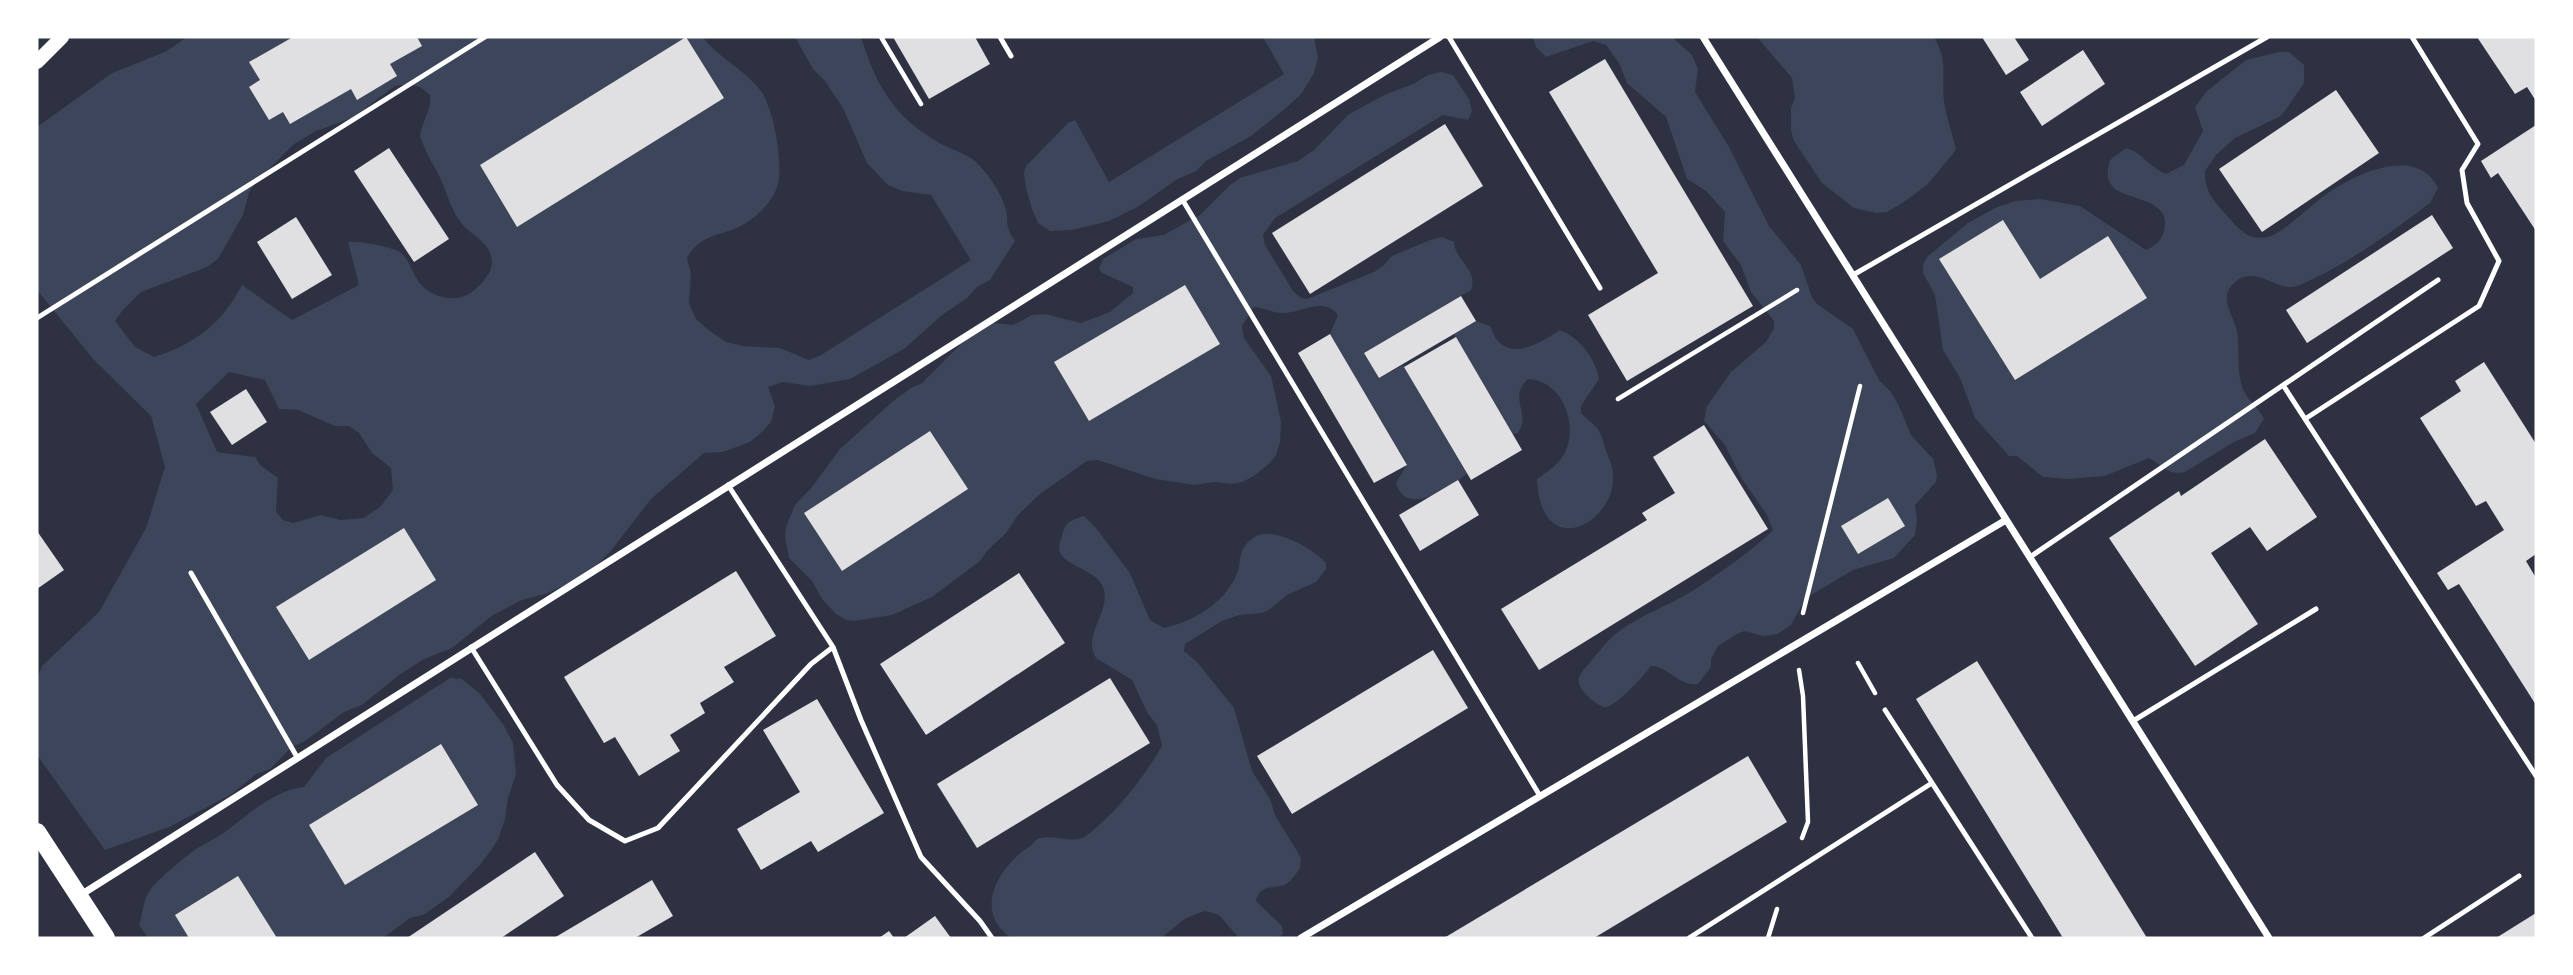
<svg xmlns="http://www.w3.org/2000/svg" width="2573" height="975" viewBox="0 0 2573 975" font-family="'Fira Sans',sans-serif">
	<rect width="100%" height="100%" fill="#2d3142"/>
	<path fill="#3c4559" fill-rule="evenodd" d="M187,37H703C717,57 746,70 761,91C774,109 783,162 778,184C774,199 761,213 749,221C725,238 703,230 687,258L691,273L689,303L696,319L710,331L726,342L743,346L780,348L809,360L821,355L971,260L931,195L902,191L888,185L867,163L843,108L825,81L813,69L795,37H861C876,85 893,116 938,142C949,149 966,153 976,162C988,174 1000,190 1005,207C1010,224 1003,223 1015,241L990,280L977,287L967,298L941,316L904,349L850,379L810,386L783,382L768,387L775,406L771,422L761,433L750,442L723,452L704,453L651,499L610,552L586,575L548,593L522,600L493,615L452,648L424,659L399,675L362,705L344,712L305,741L292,747L270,769L256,774L232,794L169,827L105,850L37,755V680L42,666L99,612L146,528L165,467L151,416L94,360L37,290V127L112,73L165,52ZM408,84L420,87L430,95C432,110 422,121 420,136C425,152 434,165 441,180C448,195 451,211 462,224C473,237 489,241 492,260C493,272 482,284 473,291C457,305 427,297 417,279C411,270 409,259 400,252C393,247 356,240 348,242L359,285L292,320L242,285C223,322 194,345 154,357L135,347L115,321L122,311L141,292L207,267L218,259L243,215L249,192L256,182L294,144L316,131L352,118L395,86ZM229,372L265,380L279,409L298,410L335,426H349L359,433L372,453L391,468L393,490L380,507L364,518L341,520L321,515L293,523L283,520L276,512L278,478L261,466L255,457L217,452L196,404Z
		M1263,37H1314L1318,58L1314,73L1302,93L1286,108L1251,136L1206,161L1196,171L1176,180L1139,206L1109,221L1072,230L1050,231L1038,223L1032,209L1026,188L1024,173L1026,166L1068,123L1075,120L1109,182L1284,74Z
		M1533,37H1672L1692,55L1698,69L1695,92L1729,147L1769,226L1801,265L1812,297L1817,304L1853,329L1879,380L1891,392L1899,406L1911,435L1933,459L1937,475L1936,482L1915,505L1917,520L1915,535L1894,558L1853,570L1806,598L1791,625L1778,634L1764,636L1744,631L1737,634L1718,646L1711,659V667L1698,684C1678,686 1669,667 1651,666C1645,675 1613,710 1604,707C1597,705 1588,697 1583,691C1572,678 1584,670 1592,660C1599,652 1605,643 1613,636C1638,615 1670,606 1697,588C1723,570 1751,552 1773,530L1767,515L1742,479L1725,445L1704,421L1707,406L1731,372L1766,342L1774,328V321L1751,292L1741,265L1723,241L1725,212L1706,191L1687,179L1666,117L1627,83L1619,63L1606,45L1593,41L1546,57L1536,47Z
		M1757,37H1934C1949,63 1941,75 1944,101C1946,117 1953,134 1956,150L1928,184L1904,202L1887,212L1876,213L1854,208L1822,183L1794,141L1791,131V108L1795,98L1792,78Z
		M2279,52H2289L2304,65V83L2285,111L2279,117L2235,138L2216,155L2205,171C2204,192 2215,202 2228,217C2240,230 2248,241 2268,237C2281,234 2308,208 2320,199C2349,176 2416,143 2438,188L2430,203C2389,234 2348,264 2300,285C2280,294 2265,271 2244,277C2237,279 2228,287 2227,295C2225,307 2235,320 2237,331C2240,350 2236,371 2243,389C2248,401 2259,408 2264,419L2255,433L2234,442L2185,472C2168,476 2163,466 2149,458L2105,476L2067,479L2043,477L2017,456H2009L1975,418L1960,378L1943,350L1935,295L1923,273V264L1928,256L1968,223L1995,208L2016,201L2040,199L2080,206L2146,250C2155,246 2161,241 2164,231C2173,197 2124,201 2112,186C2105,178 2108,168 2110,160L2126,148C2143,153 2150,168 2166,174L2184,165L2203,131L2195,107L2207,91L2246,60Z
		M1441,72L1453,75L1469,99L1472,111L1468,120L1443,115L1275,218L1263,235L1265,245L1293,291L1301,298L1307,299L1374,272L1384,265L1392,256L1430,240L1442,237L1454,242C1454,259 1479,270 1471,290L1364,353L1379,378L1403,365L1404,367L1467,474C1450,486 1407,519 1396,483L1407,464L1330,334L1338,315C1324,296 1302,313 1283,313C1274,313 1264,308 1254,307L1242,326L1244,338L1271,376L1281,421L1280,442L1276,455L1270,463L1254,476L1242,482L1232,484L1214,482L1195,485L1155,479L1098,460L1087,461L1040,494L1018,515L1006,533L987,551L980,561L932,597L892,615L855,621L846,620L836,614L822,599L812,581L789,558L785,537L786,527L795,505L812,487L840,449L892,402L911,388L922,383L964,341L994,323L1013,325L1032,315L1045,314L1081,323L1110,312L1133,293V287L1102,273L1099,269L1103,259L1136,239L1164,235L1200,215L1229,186L1240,178L1298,161L1314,150L1348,115L1384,95L1413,84L1428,75Z
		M1476,321L1490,326C1493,331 1494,337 1498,341C1515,360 1544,340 1560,330C1579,337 1596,359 1599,379L1581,406V413C1586,419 1592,422 1597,428C1602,434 1603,442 1605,448C1608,457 1613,465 1613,475C1617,522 1541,565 1537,479C1549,470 1562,463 1567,447C1577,420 1560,380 1528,379C1507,398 1532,413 1518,433L1513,434L1454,334Z
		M1084,516L1096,528L1130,573L1150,620L1164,628C1194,621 1222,605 1236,576C1243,563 1235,551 1253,538C1271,524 1313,548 1326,563V569L1316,582L1287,595L1270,609L1262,613L1239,615L1222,621L1185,644L1184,651L1197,662L1234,708L1252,771L1270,799L1276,817L1297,851L1301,859L1300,868C1296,874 1290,883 1284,885C1271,889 1260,885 1256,901L1282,926L1283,934L1277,938H1239L1219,915L1205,911L1186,918L1161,938H1011C972,911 999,866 1030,846C1033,844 1035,840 1038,839C1052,833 1073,845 1086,836C1117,812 1142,780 1162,746L1157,725L1148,714L1132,680L1096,658C1082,635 1110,613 1104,590C1100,569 1058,566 1059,547C1059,543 1061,540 1062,536C1065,522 1071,520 1084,516Z
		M450,678L462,679L480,694L503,724L513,743L516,774L508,798L505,819L498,839L492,849L479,866L449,897L423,915L410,918L383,938H148L139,925C143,914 143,898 151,889C159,878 185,857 196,849C207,842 219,837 229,829C250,813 277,789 304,787L326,758Z"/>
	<path fill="#e0e0e3" d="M293,37H417L422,46L390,64L397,76L357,100L351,89L290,124L283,112L269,120L249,87L260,80L249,62Z
		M686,37L724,98L517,227L480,165Z
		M893,37H975L990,64L929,99Z
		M1982,37H2014L2029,60L2006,75Z
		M2477,37H2536V101L2527,87L2515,94Z
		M2083,50L2105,84L2042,126L2020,92Z
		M1605,59L1753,306L1627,381L1588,315L1658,273L1549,92Z
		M2336,90L2379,153L2262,232L2219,169Z
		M1445,124L1483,186L1310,294L1272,233Z
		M2536,125V231L2498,173L2491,178L2481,161Z
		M389,148L449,239L414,262L354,171Z
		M2432,215L2453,248L2307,343L2286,310Z
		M296,217L332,275L292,299L257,242Z
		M2003,220L2040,279L2108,236L2147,298L2015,380L1939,259Z
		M1185,285L1220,344L1089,421L1054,362Z
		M1461,296L1476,321L1379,378L1364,353Z
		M1330,334L1407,465L1374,483L1298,353Z
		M1456,337L1522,450L1471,480L1404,367Z
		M2484,362L2536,444V554L2526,561L2536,578V705L2459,584L2448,590L2437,573L2504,530L2486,501L2476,506L2420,418L2461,391L2455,381Z
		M246,389L267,422L232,445L210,412Z
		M1704,425L1768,529L1539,670L1501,609L1647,520L1642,513L1675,493L1653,457Z
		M930,431L968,489L842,571L804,513Z
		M2265,439L2317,517L2267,551L2250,527L2211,553L2258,624L2195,666L2109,538L2179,491L2181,496Z
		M1458,480L1479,515L1420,551L1399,515Z
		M1888,498L1905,526L1858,554L1841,526Z
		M404,528L436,580L309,660L276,607Z
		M37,531L64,570L37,589Z
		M736,571L776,636L724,667L734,682L700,703L705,713L670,735L680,751L639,776L615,737L604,743L564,677Z
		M1019,573L1065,643L926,735L880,664Z
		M1433,650L1468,708L1292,814L1257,756Z
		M1977,661L2147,938H2063L1916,699Z
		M1110,678L1150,743L977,848L937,784Z
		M817,699L884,813L818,852L811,841L761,870L737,829L800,792L763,730Z
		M441,744L478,805L345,885L309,825Z
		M1748,756L1787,822L1594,938H1444Z
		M535,852L564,896L501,938H407Z
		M238,876L277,938H189L175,915Z
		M652,880L673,916L635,938H554Z
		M2536,913V938H2496Z
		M935,916L951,938H904Z
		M889,931L894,938H879Z"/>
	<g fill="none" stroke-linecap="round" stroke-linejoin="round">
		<path stroke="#fff" stroke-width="4.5" d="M881,37L921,104
			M1618,399L1797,290
			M1803,613L1860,386
			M1858,663L1875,693
			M1799,670L1803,696L1808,822L1802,838
			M1768,938L1777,909"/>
		<path stroke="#fff" stroke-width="5" d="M1000,37L1011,56
			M1449,37L1600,288
			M1182,199L1540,796
			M1853,275L2267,37
			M37,318L485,37
			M2283,385L2536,776
			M2305,419L2479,306L2499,261L2467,203L2462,170L2478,144L2412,37
			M728,485L833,647L861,720L921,857L980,921L992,938
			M2030,557L2438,280
			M191,573L297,757
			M471,647L557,785L589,820L625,841L658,828L811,664L833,647
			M1885,710L2032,938
			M2133,721L2316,609
			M1689,938L1932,783
			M2424,938L2519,876"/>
		<path stroke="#fff" stroke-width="7" d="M1703,37L2269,938
			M79,896L1440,37
			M1301,938L2006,520"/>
		<path stroke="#fff" stroke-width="14" d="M37,62L62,37"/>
		<path stroke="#fff" stroke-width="18" d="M37,832L106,938"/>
	</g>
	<rect width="2573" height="975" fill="none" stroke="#ffffff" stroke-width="77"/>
</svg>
